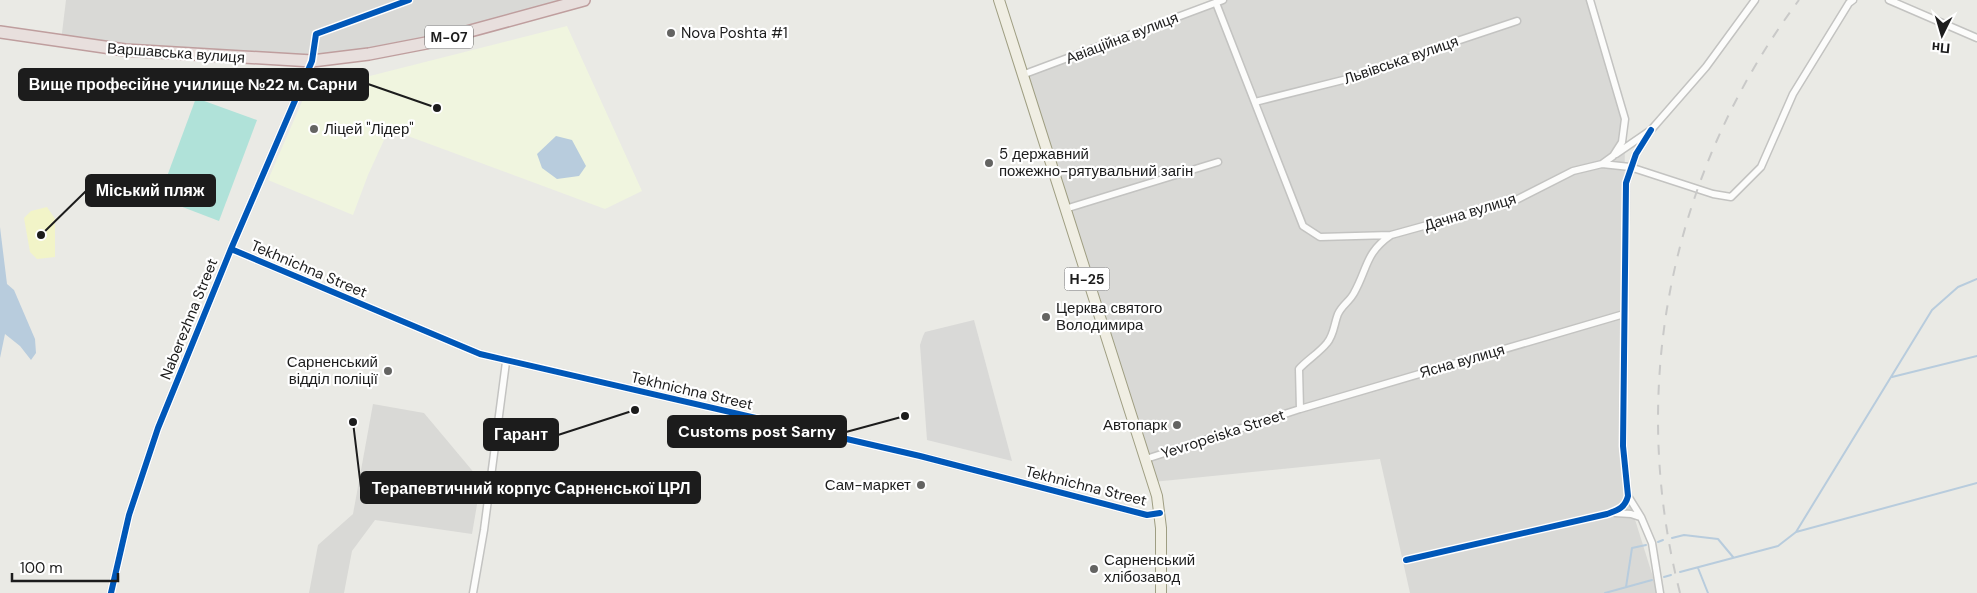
<svg xmlns="http://www.w3.org/2000/svg" width="1977" height="593" viewBox="0 0 1977 593" font-family="'DM Sans',sans-serif">
	<rect width="100%" height="100%" fill="#eaeae5"/>
	<path fill="#d9d9d6" d="M66,0H584L530,16L312,61L61,41Z
		M1215,0H1590L1625,119L1623,446L1632,510L1658,593H1410L1380,459L1153,482L1022,75Z
		M373,404L424,413L481,481L472,534L375,520L352,551L344,593H309L318,545L353,514Z"/>
	<path fill="#f0f5df" d="M567,26L642,191L605,209L389,129L368,175L353,215L268,180L304,97L350,81Z"/>
	<path fill="#f2f4c8" d="M47,207L55,219V257L37,259L30,252L24,218L31,211Z"/>
	<path fill="#b0e2d9" d="M196,98L257,120L219,221L159,198Z"/>
	<path fill="#d9d9d7" d="M974,320L1012,461L927,440L920,345L923,336L925,332Z"/>
	<path fill="#b8ccdd" d="M556,136L572,140L586,166L579,176L557,179L542,168L537,154Z
		M0,227L7,284L14,290L35,339L36,353L31,360L20,346L5,334L0,358Z"/>
	<g fill="none" stroke-linecap="round" stroke-linejoin="round">
		<path stroke="#b8ccdd" stroke-width="2" d="M1892,377L1977,356
			M1796,532L1977,483
			M1672,538L1684,535L1718,539L1733,557
			M1658,542L1663,540
			M1698,568L1708,593
			M1680,572L1778,546L1796,532L1932,310L1958,287L1977,279
			M1664,577L1671,575
			M1626,587L1632,548L1646,545
			M1605,593L1652,580"/>
		<defs>
			<path id="street" d="M1889,0L1977,38
				M1216,3L1303,226L1320,237L1391,235
				M1022,75L1223,0
				M1255,102L1367,74L1436,48L1517,21
				M1616,154L1651,130L1706,67L1755,0
				M1602,164L1630,167L1713,194L1731,197L1761,167L1793,94L1849,3L1853,0
				M1065,209L1218,162
				M231,249L480,354L920,456L1147,515L1160,513
				M1300,409L1299,369C1307,360 1319,353 1327,343C1334,335 1334,324 1338,314C1342,305 1350,301 1354,293C1368,268 1365,253 1391,235L1514,201L1573,171L1602,164L1613,156L1622,142L1625,119L1590,0
				M1146,459L1300,409L1624,314
				M1628,496L1641,517L1652,543L1660,593
				M1615,513L1631,514L1640,517
				M1406,560L1607,514C1618,510 1625,508 1628,496L1623,446L1626,183L1636,154L1651,130
				M111,593L129,515L158,428L231,249L312,61L316,34L409,0
				M473,593L484,530L506,362"/>
			<path id="primary" d="M999,0L1157,496L1161,528V593"/>
			<path id="highway" d="M0,32L125,50L312,61L369,54L426,43L584,0"/>
		</defs>
		<use href="#street" stroke="#c3c3c1" stroke-width="9"/>
		<use href="#primary" stroke="#9f9e82" stroke-width="12"/>
		<use href="#highway" stroke="#bf9e9e" stroke-width="14"/>
		<use href="#street" stroke="#fcfcfb" stroke-width="6"/>
		<use href="#primary" stroke="#f0eee3" stroke-width="10"/>
		<use href="#highway" stroke="#e8dfdd" stroke-width="11"/>
		<path stroke="#c9c9c8" stroke-width="2" stroke-dasharray="10 10" stroke-linecap="butt" d="M1680,593C1627,386 1671,171 1799,0"/>
		<defs>
			<path id="cycleway" d="M231,249L480,354L920,456L1147,515L1160,513
				M1406,560L1607,514C1618,510 1625,508 1628,496L1623,446L1626,183L1636,154L1651,130
				M111,593L129,515L158,428L231,249L312,61L316,34L409,0"/>
		</defs>
		<use href="#cycleway" stroke="#fff" stroke-width="9"/>
		<use href="#cycleway" stroke="#0057b8" stroke-width="6"/>
	</g>
	<g fill="#646462" stroke="#fff" stroke-width="2">
		<circle cx="671" cy="33" r="5"/>
		<circle cx="314" cy="129" r="5"/>
		<circle cx="989" cy="163" r="5"/>
		<circle cx="1046" cy="317" r="5"/>
		<circle cx="388" cy="371" r="5"/>
		<circle cx="1177" cy="425" r="5"/>
		<circle cx="921" cy="485" r="5"/>
		<circle cx="1094" cy="569" r="5"/>
	</g>
	<g text-anchor="middle" dominant-baseline="central" stroke-width="4.5" stroke-linejoin="round" paint-order="stroke">
		<g fill="#fff" stroke="#606060" stroke-width="1">
			<rect x="425" y="25.5" width="48" height="23" rx="4"/>
			<rect x="1064.5" y="267.5" width="45" height="23" rx="4"/>
		</g>
		<g font-size="14" font-weight="bold" fill="#1c1c1c">
			<text x="449" y="37">М-07</text>
			<text x="1087" y="279">Н-25</text>
		</g>
		<g font-size="15" fill="#1c1c1c" stroke="#fff" text-anchor="start">
			<text x="681" y="33">Nova Poshta #1</text>
			<text x="324" y="129">Ліцей "Лідер"</text>
			<text x="999" y="154">5 державний<tspan x="999" dy="17">пожежно-рятувальний загін</tspan></text>
			<text x="1056" y="308">Церква святого<tspan x="1056" dy="17">Володимира</tspan></text>
			<text x="378" y="362" text-anchor="end">Сарненський<tspan x="378" dy="17">відділ поліції</tspan></text>
			<text x="1167" y="425" text-anchor="end">Автопарк</text>
			<text x="911" y="485" text-anchor="end">Сам-маркет</text>
			<text x="1104" y="560">Сарненський<tspan x="1104" dy="17">хлібозавод</tspan></text>
		</g>
		<g font-size="15" fill="#1c1c1c" stroke="#fff">
			<text transform="translate(1122 38) rotate(-21)">Авіаційна вулиця</text>
			<text transform="translate(176 53) rotate(4)">Варшавська вулиця</text>
			<text transform="translate(1401 60) rotate(-19)">Львівська вулиця</text>
			<text transform="translate(1470 212) rotate(-17)">Дачна вулиця</text>
			<text transform="translate(309 269) rotate(23)">Tekhnichna Street</text>
			<text transform="translate(189 319) rotate(-68)">Naberezhna Street</text>
			<text transform="translate(1462 361) rotate(-16)">Ясна вулиця</text>
			<text transform="translate(692 391) rotate(13)">Tekhnichna Street</text>
			<text transform="translate(1223 434) rotate(-18)">Yevropeiska Street</text>
			<text transform="translate(1086 486) rotate(14)">Tekhnichna Street</text>
		</g>
	</g>
	<path fill="none" stroke="#1c1c1c" stroke-width="2" d="M437 108L368 84M41 235L86 191M905 416L846 432M635 410L558 435M353 422L361 488"/>
	<g fill="#1c1c1c" stroke="#fff" stroke-width="2">
		<circle cx="437" cy="108" r="5"/>
		<circle cx="41" cy="235" r="5"/>
		<circle cx="905" cy="416" r="5"/>
		<circle cx="635" cy="410" r="5"/>
		<circle cx="353" cy="422" r="5"/>
	</g>
	<g fill="#1c1c1c" stroke="#1c1c1c" stroke-width="2">
		<rect x="19" y="69" width="349" height="31" rx="5"/>
		<rect x="86" y="175" width="129" height="31" rx="5"/>
		<rect x="668" y="416" width="178" height="31" rx="5"/>
		<rect x="484" y="419" width="74" height="31" rx="5"/>
		<rect x="361" y="472" width="339" height="31" rx="5"/>
	</g>
	<g font-size="16" text-anchor="middle" font-weight="bold" fill="#fff">
		<text x="193" y="90">Вище професійне училище №22 м. Сарни</text>
		<text x="150" y="196">Міський пляж</text>
		<text x="757" y="437">Customs post Sarny</text>
		<text x="521" y="440">Гарант</text>
		<text x="531" y="494">Терапевтичний корпус Сарненської ЦРЛ</text>
	</g>
	<g transform="translate(1942 35) rotate(185)" stroke="#ffffff" stroke-width="4" paint-order="stroke">
	<path d="M0-4L9 19L0 12L-9 19Z" fill="#1c1c1c"/>
	<text y="-8" font-size="14" font-weight="bold" text-anchor="middle" fill="#1c1c1c">Пн</text>
	</g>
	<path d="M12 573v8h106v-8" fill="none" stroke="#1c1c1c" stroke-width="2.5"/>
	<text x="20" y="573" font-size="15" fill="#1c1c1c" stroke="#ffffff" stroke-width="4" paint-order="stroke">100 m</text>
</svg>
